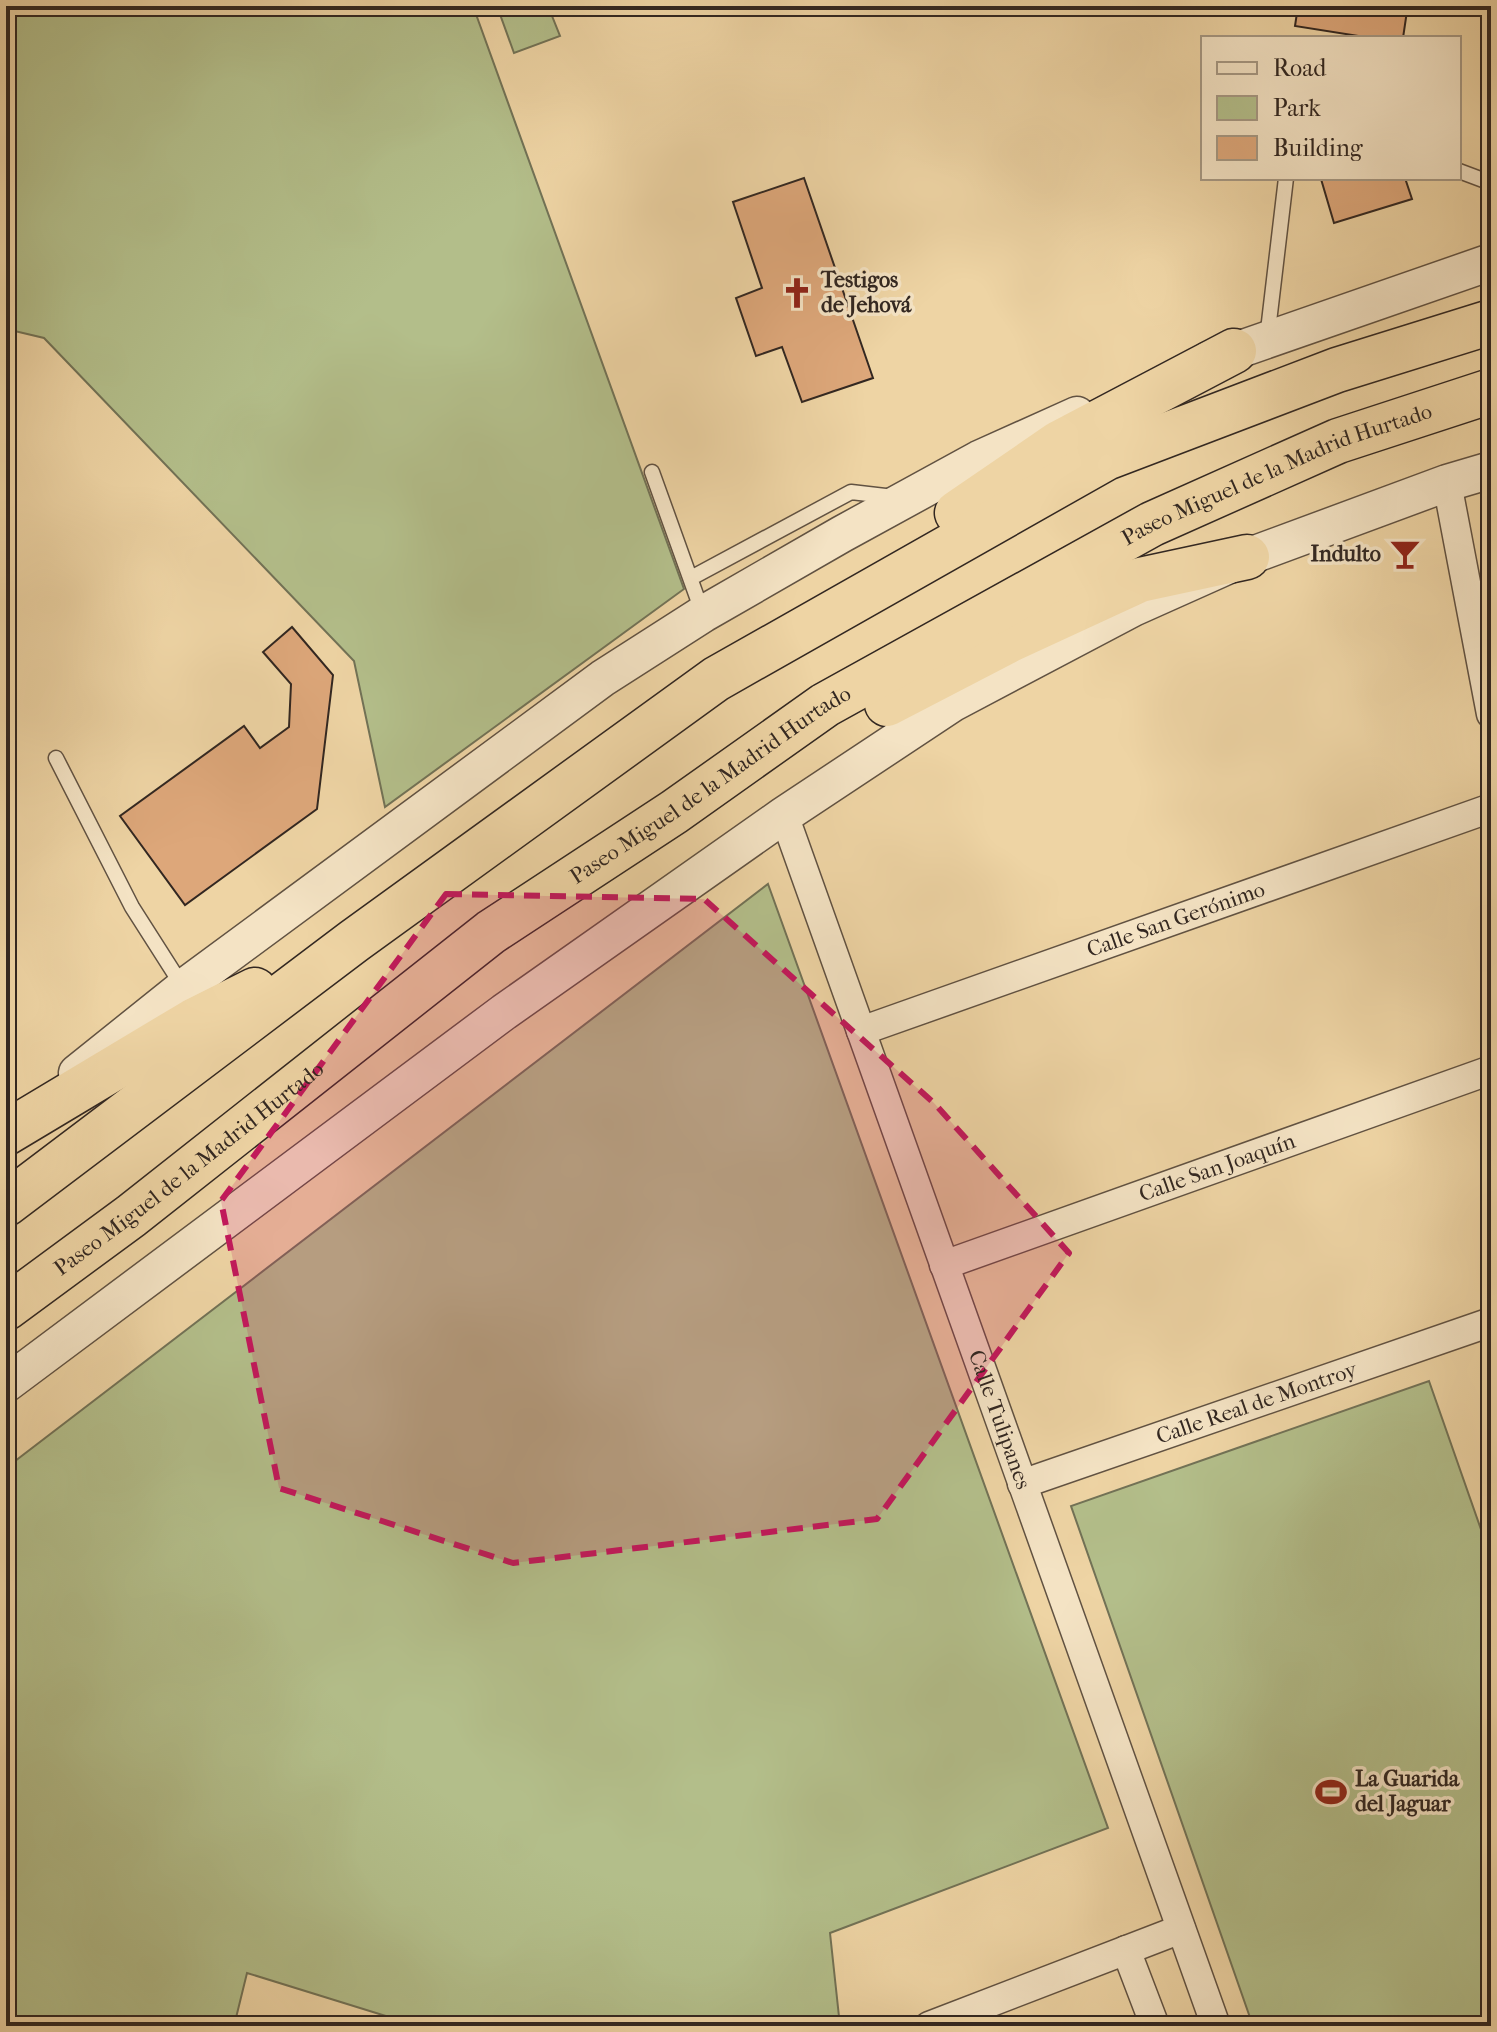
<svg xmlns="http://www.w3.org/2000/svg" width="1497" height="2032" viewBox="0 0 1497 2032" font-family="'IM FELL French Canon',serif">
	<rect width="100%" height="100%" fill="#eed4a4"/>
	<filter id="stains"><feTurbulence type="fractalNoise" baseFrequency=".0025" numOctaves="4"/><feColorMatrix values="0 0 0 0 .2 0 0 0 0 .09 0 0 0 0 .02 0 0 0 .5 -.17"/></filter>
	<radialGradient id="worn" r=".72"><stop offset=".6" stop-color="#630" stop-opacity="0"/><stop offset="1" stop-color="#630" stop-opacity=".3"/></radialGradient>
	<path fill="#b3be8a" stroke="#727256" stroke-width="2" d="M6,6H473L684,589L385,807L354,661L44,338L6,329Z
		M497,6H548L560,36L514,53Z
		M768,884L1108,1828L830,1933L840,2026H418L247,1973L234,2026H6V1468Z
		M1429,1381L1491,1558V2026H1253L1071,1506Z"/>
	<path fill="#dda77a" stroke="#322721" stroke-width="2" d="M1298,6H1374L1407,11L1403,38H1371L1295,26Z
		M804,178L873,378L802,402L782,347L756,356L736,298L762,288L733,202Z
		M1326,178H1405L1412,199L1334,223L1321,179Z
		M292,627L333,675L317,809L185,905L120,816L244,726L260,748L289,727L291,684L263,652Z
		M1090,2019L1092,2026H1071Z"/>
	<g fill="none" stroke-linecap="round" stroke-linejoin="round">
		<defs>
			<path id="service" d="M1459,171L1491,183
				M1267,339L1286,178
				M652,472L703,614
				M691,578L851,492L894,497
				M56,758L132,907L183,987"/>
			<g id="minor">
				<path d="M1447,483L1491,714"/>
				<path id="s1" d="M784,815L1216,2026"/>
				<path id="s2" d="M861,1031L1491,808"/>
				<path id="s3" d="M944,1265L1491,1070"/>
				<path id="s4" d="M1022,1484L1491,1322"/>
				<path d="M1126,1950L1155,2026"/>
				<path d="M929,2026L1181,1929"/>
			</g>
			<path id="tertiary" d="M1209,360L1491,262
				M77,1073L183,988L603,678L703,614L842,534L979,459L1077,415
				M6,1384L504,1012L784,815L953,703L1133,608L1247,557L1447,483L1491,470"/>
			<g id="trunk">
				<path d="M957,513L1059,443L1234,351"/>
				<path d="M887,704L1010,640L1140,580L1247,557"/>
				<path d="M6,1133L193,1021L255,990"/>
				<path d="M6,1204L354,941L716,679L1106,458L1337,370L1491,322"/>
				<path id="s5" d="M6,1308L131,1216L491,932L674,812L825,705L1152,524L1338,441L1491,391"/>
			</g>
		</defs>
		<use href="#service" stroke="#615242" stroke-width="17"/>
		<use href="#minor" stroke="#615242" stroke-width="31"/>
		<use href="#tertiary" stroke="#615242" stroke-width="39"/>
		<use href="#trunk" stroke="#322721" stroke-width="47"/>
		<use href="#service" stroke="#f4e3c4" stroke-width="14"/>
		<use href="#minor" stroke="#f4e3c4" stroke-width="28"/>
		<use href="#tertiary" stroke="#f4e3c4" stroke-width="36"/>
		<use href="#trunk" stroke="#eed4a4" stroke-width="44"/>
	</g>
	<path fill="#c2185b" fill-opacity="0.2" stroke="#c2185b" stroke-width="6" stroke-dasharray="16 10" stroke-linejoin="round" d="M446,894L704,899L934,1103L1069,1253L877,1519L513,1563L279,1488L221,1201Z"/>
	<defs>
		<symbol id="church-bare" viewBox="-9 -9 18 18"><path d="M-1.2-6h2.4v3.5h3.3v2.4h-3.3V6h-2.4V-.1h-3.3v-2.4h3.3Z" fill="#8f2418" stroke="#f4e3c4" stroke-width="2.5" paint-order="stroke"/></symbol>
		<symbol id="bar-bare" viewBox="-9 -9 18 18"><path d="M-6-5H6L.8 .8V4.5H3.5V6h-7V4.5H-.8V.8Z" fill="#8f2418" stroke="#f4e3c4" stroke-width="2.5" paint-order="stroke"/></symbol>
		<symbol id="stadium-bare" viewBox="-9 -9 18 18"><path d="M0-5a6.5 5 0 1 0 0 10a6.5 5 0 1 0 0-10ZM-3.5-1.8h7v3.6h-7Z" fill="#8f2418" stroke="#f4e3c4" stroke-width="2.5" paint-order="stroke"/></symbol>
	</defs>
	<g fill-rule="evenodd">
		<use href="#church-bare" x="775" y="271" width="44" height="44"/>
		<use href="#bar-bare" x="1383" y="532" width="44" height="44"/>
		<use href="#stadium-bare" x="1309" y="1770" width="44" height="44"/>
	</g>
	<g text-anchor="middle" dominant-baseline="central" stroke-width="7" stroke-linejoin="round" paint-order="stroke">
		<g font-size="22" font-weight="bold" fill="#322721" stroke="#f4e3c4" text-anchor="start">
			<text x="821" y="280">Testigos<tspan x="821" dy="25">de Jehová</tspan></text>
			<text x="1381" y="554" text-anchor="end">Indulto</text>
			<text x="1355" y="1779">La Guarida<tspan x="1355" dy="25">del Jaguar</tspan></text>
		</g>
		<g font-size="22" fill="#322721" stroke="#f4e3c4">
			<text stroke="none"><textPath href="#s5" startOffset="1526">Paseo Miguel de la Madrid Hurtado</textPath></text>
			<text stroke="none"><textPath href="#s5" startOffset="878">Paseo Miguel de la Madrid Hurtado</textPath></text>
			<text stroke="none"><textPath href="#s2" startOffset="334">Calle San Gerónimo</textPath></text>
			<text stroke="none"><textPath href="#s5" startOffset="230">Paseo Miguel de la Madrid Hurtado</textPath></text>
			<text stroke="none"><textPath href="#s3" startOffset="290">Calle San Joaquín</textPath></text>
			<text stroke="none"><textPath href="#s4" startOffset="248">Calle Real de Montroy</textPath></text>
			<text stroke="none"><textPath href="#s1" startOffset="642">Calle Tulipanes</textPath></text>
		</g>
	</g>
	<rect width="1497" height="2032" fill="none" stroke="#eed4a4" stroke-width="32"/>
	<rect x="8" y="8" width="1481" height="2016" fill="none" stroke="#322721" stroke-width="4"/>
	<rect x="16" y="16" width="1465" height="2000" fill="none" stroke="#322721" stroke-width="2"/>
	<rect x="1201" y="36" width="260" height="144" fill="#f4e3c4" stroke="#a69883" stroke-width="2"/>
	<rect x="1217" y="62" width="40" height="12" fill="#f4e3c4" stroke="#a69883" stroke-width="2"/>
	<text x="1273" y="76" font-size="24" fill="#322721">Road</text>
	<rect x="1217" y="96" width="40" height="24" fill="#b3be8a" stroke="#a69883" stroke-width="2"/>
	<text x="1273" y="116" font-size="24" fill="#322721">Park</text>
	<rect x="1217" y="136" width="40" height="24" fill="#dda77a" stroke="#a69883" stroke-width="2"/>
	<text x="1273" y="156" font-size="24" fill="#322721">Building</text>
	<rect width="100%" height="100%" filter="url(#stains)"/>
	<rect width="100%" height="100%" fill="url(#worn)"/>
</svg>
